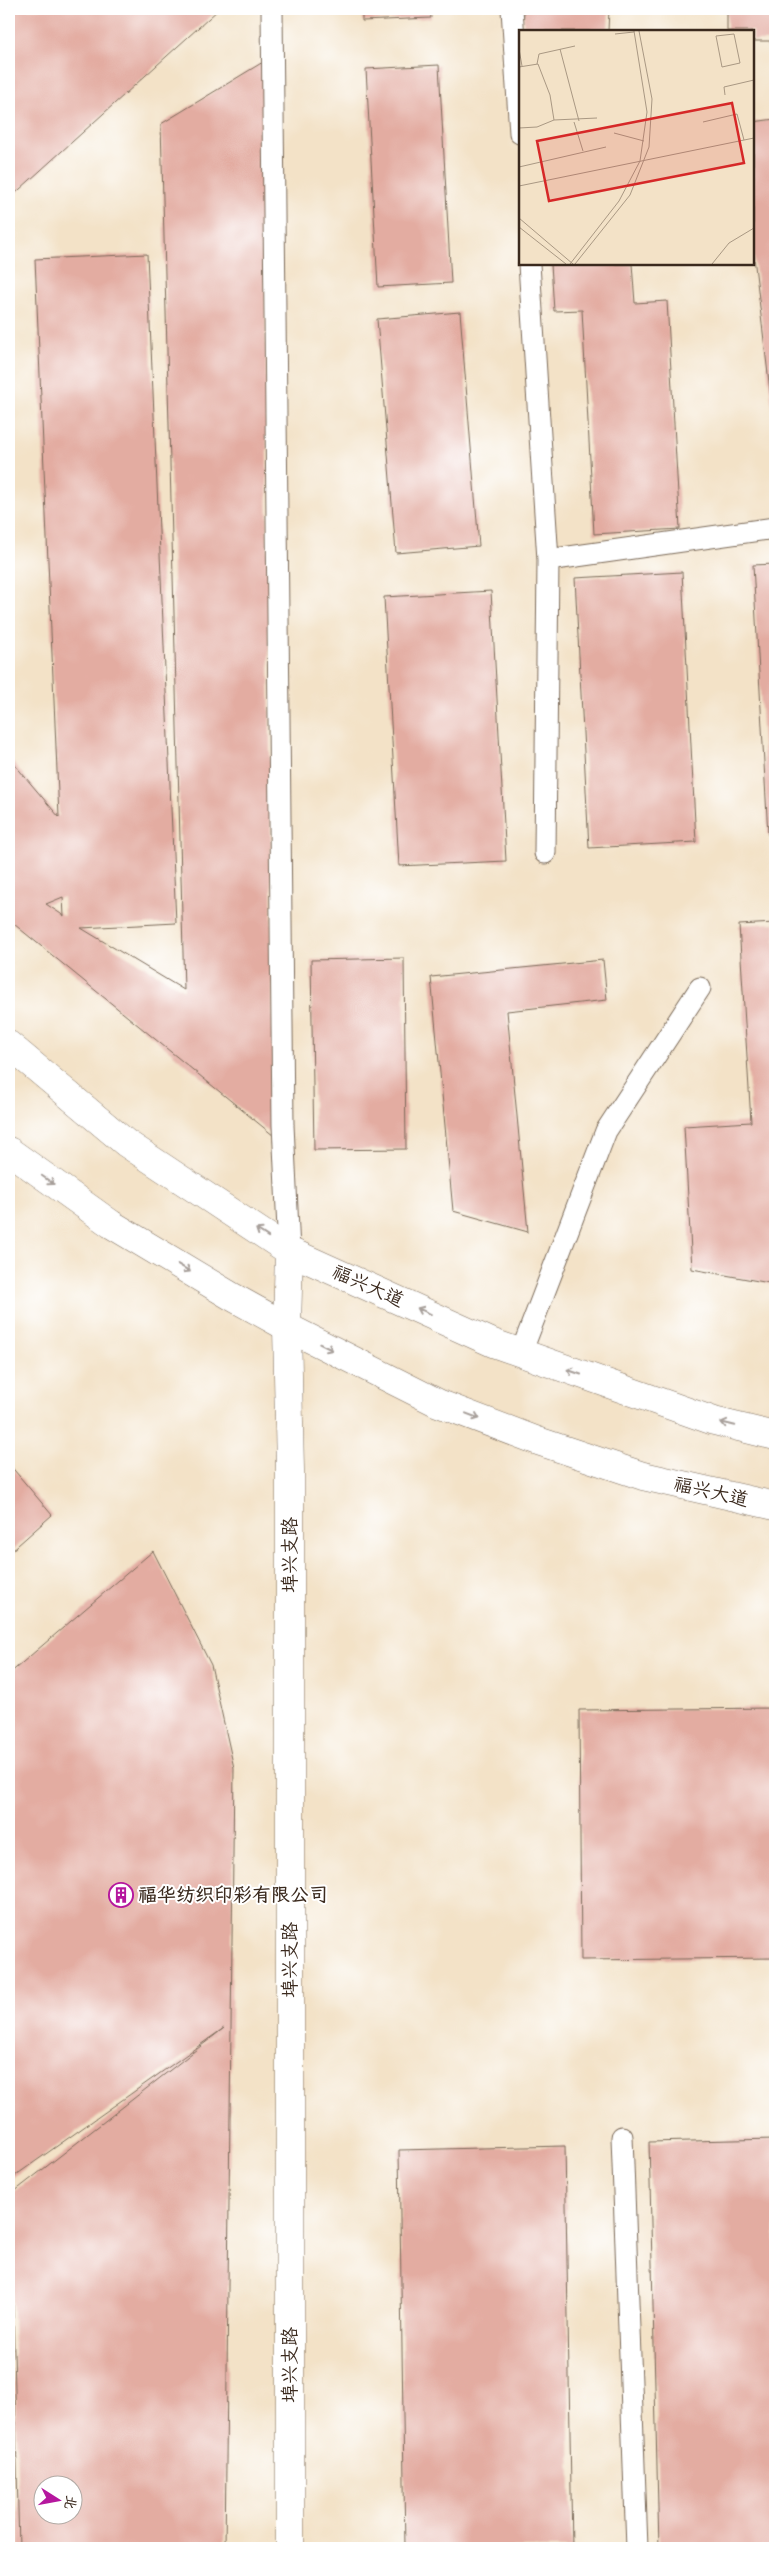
<svg xmlns="http://www.w3.org/2000/svg" width="784" height="2557" viewBox="0 0 784 2557" font-family="'Comic Neue','LXGW WenKai TC',sans-serif">
	<rect width="100%" height="100%" fill="#fff"/>
	<filter id="ink" filterUnits="userSpaceOnUse"><feTurbulence type="fractalNoise" baseFrequency=".02" numOctaves="2"/><feDisplacementMap in="SourceGraphic" scale="10" xChannelSelector="R" yChannelSelector="G"/><feConvolveMatrix kernelMatrix="1 2 1 2 8 2 1 2 1" color-interpolation-filters="sRGB"/></filter>
	<filter id="wash" filterUnits="userSpaceOnUse"><feTurbulence type="fractalNoise" baseFrequency=".0096" numOctaves="4" result="noise"/><feDisplacementMap in="SourceGraphic" scale="20" xChannelSelector="R" yChannelSelector="G"/><feGaussianBlur stdDeviation="1.12" result="paint"/><feColorMatrix in="noise" values="0 0 0 0 0 0 0 0 0 0 0 0 0 0 0 0 0 1.4 0 .05"/><feComposite in="paint" operator="in"/></filter>
	<g filter="url(#wash)">
		<rect width="100%" height="100%" fill="#f3e2c7"/>
		<g id="blocks">
			<path fill="#e3aca1" fill-rule="evenodd" d="M9,9H219L9,199Z
				M362,9H430L431,18L362,21Z
				M524,9H609L608,31H523Z
				M727,9H775V41H753V31H727Z
				M263,62L274,1136L9,920V758L59,817L35,259L147,254L176,923L81,928L184,990L161,124ZM63,897L64,916L46,904Z
				M439,65L451,283L378,287L366,69Z
				M775,119V424H774L753,249V122Z
				M551,264H632L635,303L667,301L680,529L594,534L582,310L554,311Z
				M460,312L479,546L396,553L377,319Z
				M775,564V834L768,835L753,565Z
				M682,572L696,842L589,848L575,578Z
				M491,591L506,861L399,866L384,597Z
				M775,923V1284L692,1269L684,1126L751,1122L739,925Z
				M404,958L406,1149L314,1150L311,960Z
				M603,960L607,1000L507,1011L528,1232L453,1211L431,977Z
				M9,1464L52,1515L9,1553Z
				M153,1551L211,1665L234,1768L225,2548H19L10,2195L224,2028L9,2180V1674ZM42,2484H72V2514H42Z
				M775,1708V1958L581,1960L579,1710Z
				M775,2139V2548H659L649,2142Z
				M565,2146L572,2548H405L399,2150Z"/>
		</g>
	</g>
	<g filter="url(#ink)">
		<use href="#blocks" fill-opacity="0" stroke="#7b6a59" stroke-width="1"/>
		<g fill="none" stroke-linecap="round" stroke-linejoin="round">
			<defs>
				<path id="lane" d="M272,9L283,1125L289,1251
					M512,9L520,133
					M529,264L548,560L545,853
					M548,560L775,528
					M521,1353L606,1131L700,988
					M622,2137L637,2548"/>
				<path id="secondary" d="M289,1251L287,1327L290,1470V2548"/>
				<path id="primary" d="M9,1045L126,1143L289,1251L493,1343L714,1421L775,1436
					M9,1151L111,1224L231,1296L287,1327L438,1403L538,1441L643,1476L775,1506"/>
			</defs>
			<use href="#lane" stroke="#7b6a59" stroke-width="23"/>
			<use href="#secondary" stroke="#7b6a59" stroke-width="29"/>
			<use href="#primary" stroke="#7b6a59" stroke-width="29"/>
			<use href="#lane" stroke="#fff" stroke-width="21"/>
			<use href="#secondary" stroke="#fff" stroke-width="28"/>
			<use href="#primary" stroke="#fff" stroke-width="28"/>
		</g>
		<defs><path id="oneway-shaft" d="M-6 0H5M1.5-3L5.5 0L1.5 3" fill="none" stroke-width="1.6" stroke-linecap="round" stroke-linejoin="round" transform="scale(1.25)"/></defs>
		<g stroke="#a79f9a">
			<use href="#oneway-shaft" transform="translate(48 1180) rotate(35)"/>
			<use href="#oneway-shaft" transform="translate(262 1233) rotate(-146)"/>
			<use href="#oneway-shaft" transform="translate(184 1268) rotate(31)"/>
			<use href="#oneway-shaft" transform="translate(424 1311) rotate(-156)"/>
			<use href="#oneway-shaft" transform="translate(326 1347) rotate(26)"/>
			<use href="#oneway-shaft" transform="translate(574 1372) rotate(-161)"/>
			<use href="#oneway-shaft" transform="translate(473 1416) rotate(21)"/>
			<use href="#oneway-shaft" transform="translate(728 1424) rotate(-166)"/>
		</g>
	</g>
	<defs>
		<symbol id="building-ring" viewBox="-11 -11 22 22"><circle r="9.5" fill="#fff" stroke="#b5179e" stroke-width="1.5"/><path d="M-4-6H4V6H1V3H-1V6H-4ZM-2.5-4.3h1.7v1.8h-1.7ZM.8-4.3h1.7v1.8H.8ZM-2.5-1h1.7V.8h-1.7ZM.8-1h1.7V.8H.8Z" fill="#b5179e"/></symbol>
	</defs>
	<g fill-rule="evenodd">
		<use href="#building-ring" x="107" y="1881" width="28" height="28"/>
	</g>
	<g text-anchor="middle" dominant-baseline="central" stroke-width="4" stroke-linejoin="round" paint-order="stroke">
		<g font-size="19" fill="#3b2a1e" stroke="#fff">
			<text transform="translate(368 1286) rotate(24)">福兴大道</text>
			<text transform="translate(711 1492) rotate(13)">福兴大道</text>
			<text transform="translate(290 1555) rotate(-90)">埠兴支路</text>
			<text transform="translate(290 1960) rotate(-90)">埠兴支路</text>
			<text transform="translate(290 2365) rotate(-90)">埠兴支路</text>
		</g>
		<g font-size="19" font-weight="bold" fill="#3b2a1e" stroke="#fff" text-anchor="start">
			<text x="138" y="1895">福华纺织印彩有限公司</text>
		</g>
	</g>
	<g transform="translate(519 30)">
		<rect width="235" height="235" fill="#f3e2c7"/>
		<path fill="none" stroke="#a99883" stroke-width="1" d="M96,4L115,2M215,4L221,33L203,37L197,6ZM0,19L3,36M41,19L60,91M18,34L20,24L56,16M0,37L19,34L31,65L35,90L18,97L0,98M206,65L205,57L235,50M35,90L78,88M55,92L64,121M184,92L218,84L225,110M95,103L125,111M0,137L87,117M0,156L235,108M0,188L54,234M0,197L47,234M51,234L100,171L121,131L128,82L115,1M56,234L111,165L130,117L133,69L120,1M193,234L210,213L235,198"/>
		<path fill="#d62828" fill-opacity="0.15" stroke="#d62828" stroke-width="2.5" d="M213,73L225,133L30,171L18,111Z"/>
		<rect width="235" height="235" fill="none" stroke="#3b2a1e" stroke-width="2.5"/>
	</g>
	<rect width="784" height="2557" fill="none" stroke="#fff" stroke-width="30"/>
	<g transform="translate(58 2500) rotate(101)"><circle r="24" fill="#ffffff" stroke="#b1aaa5"/>
	<path d="M0-4L9 19L0 12L-9 19Z" fill="#b5179e"/>
	<text y="-8" font-size="14" font-weight="bold" text-anchor="middle" fill="#3b2a1e">北</text>
	</g>
</svg>
